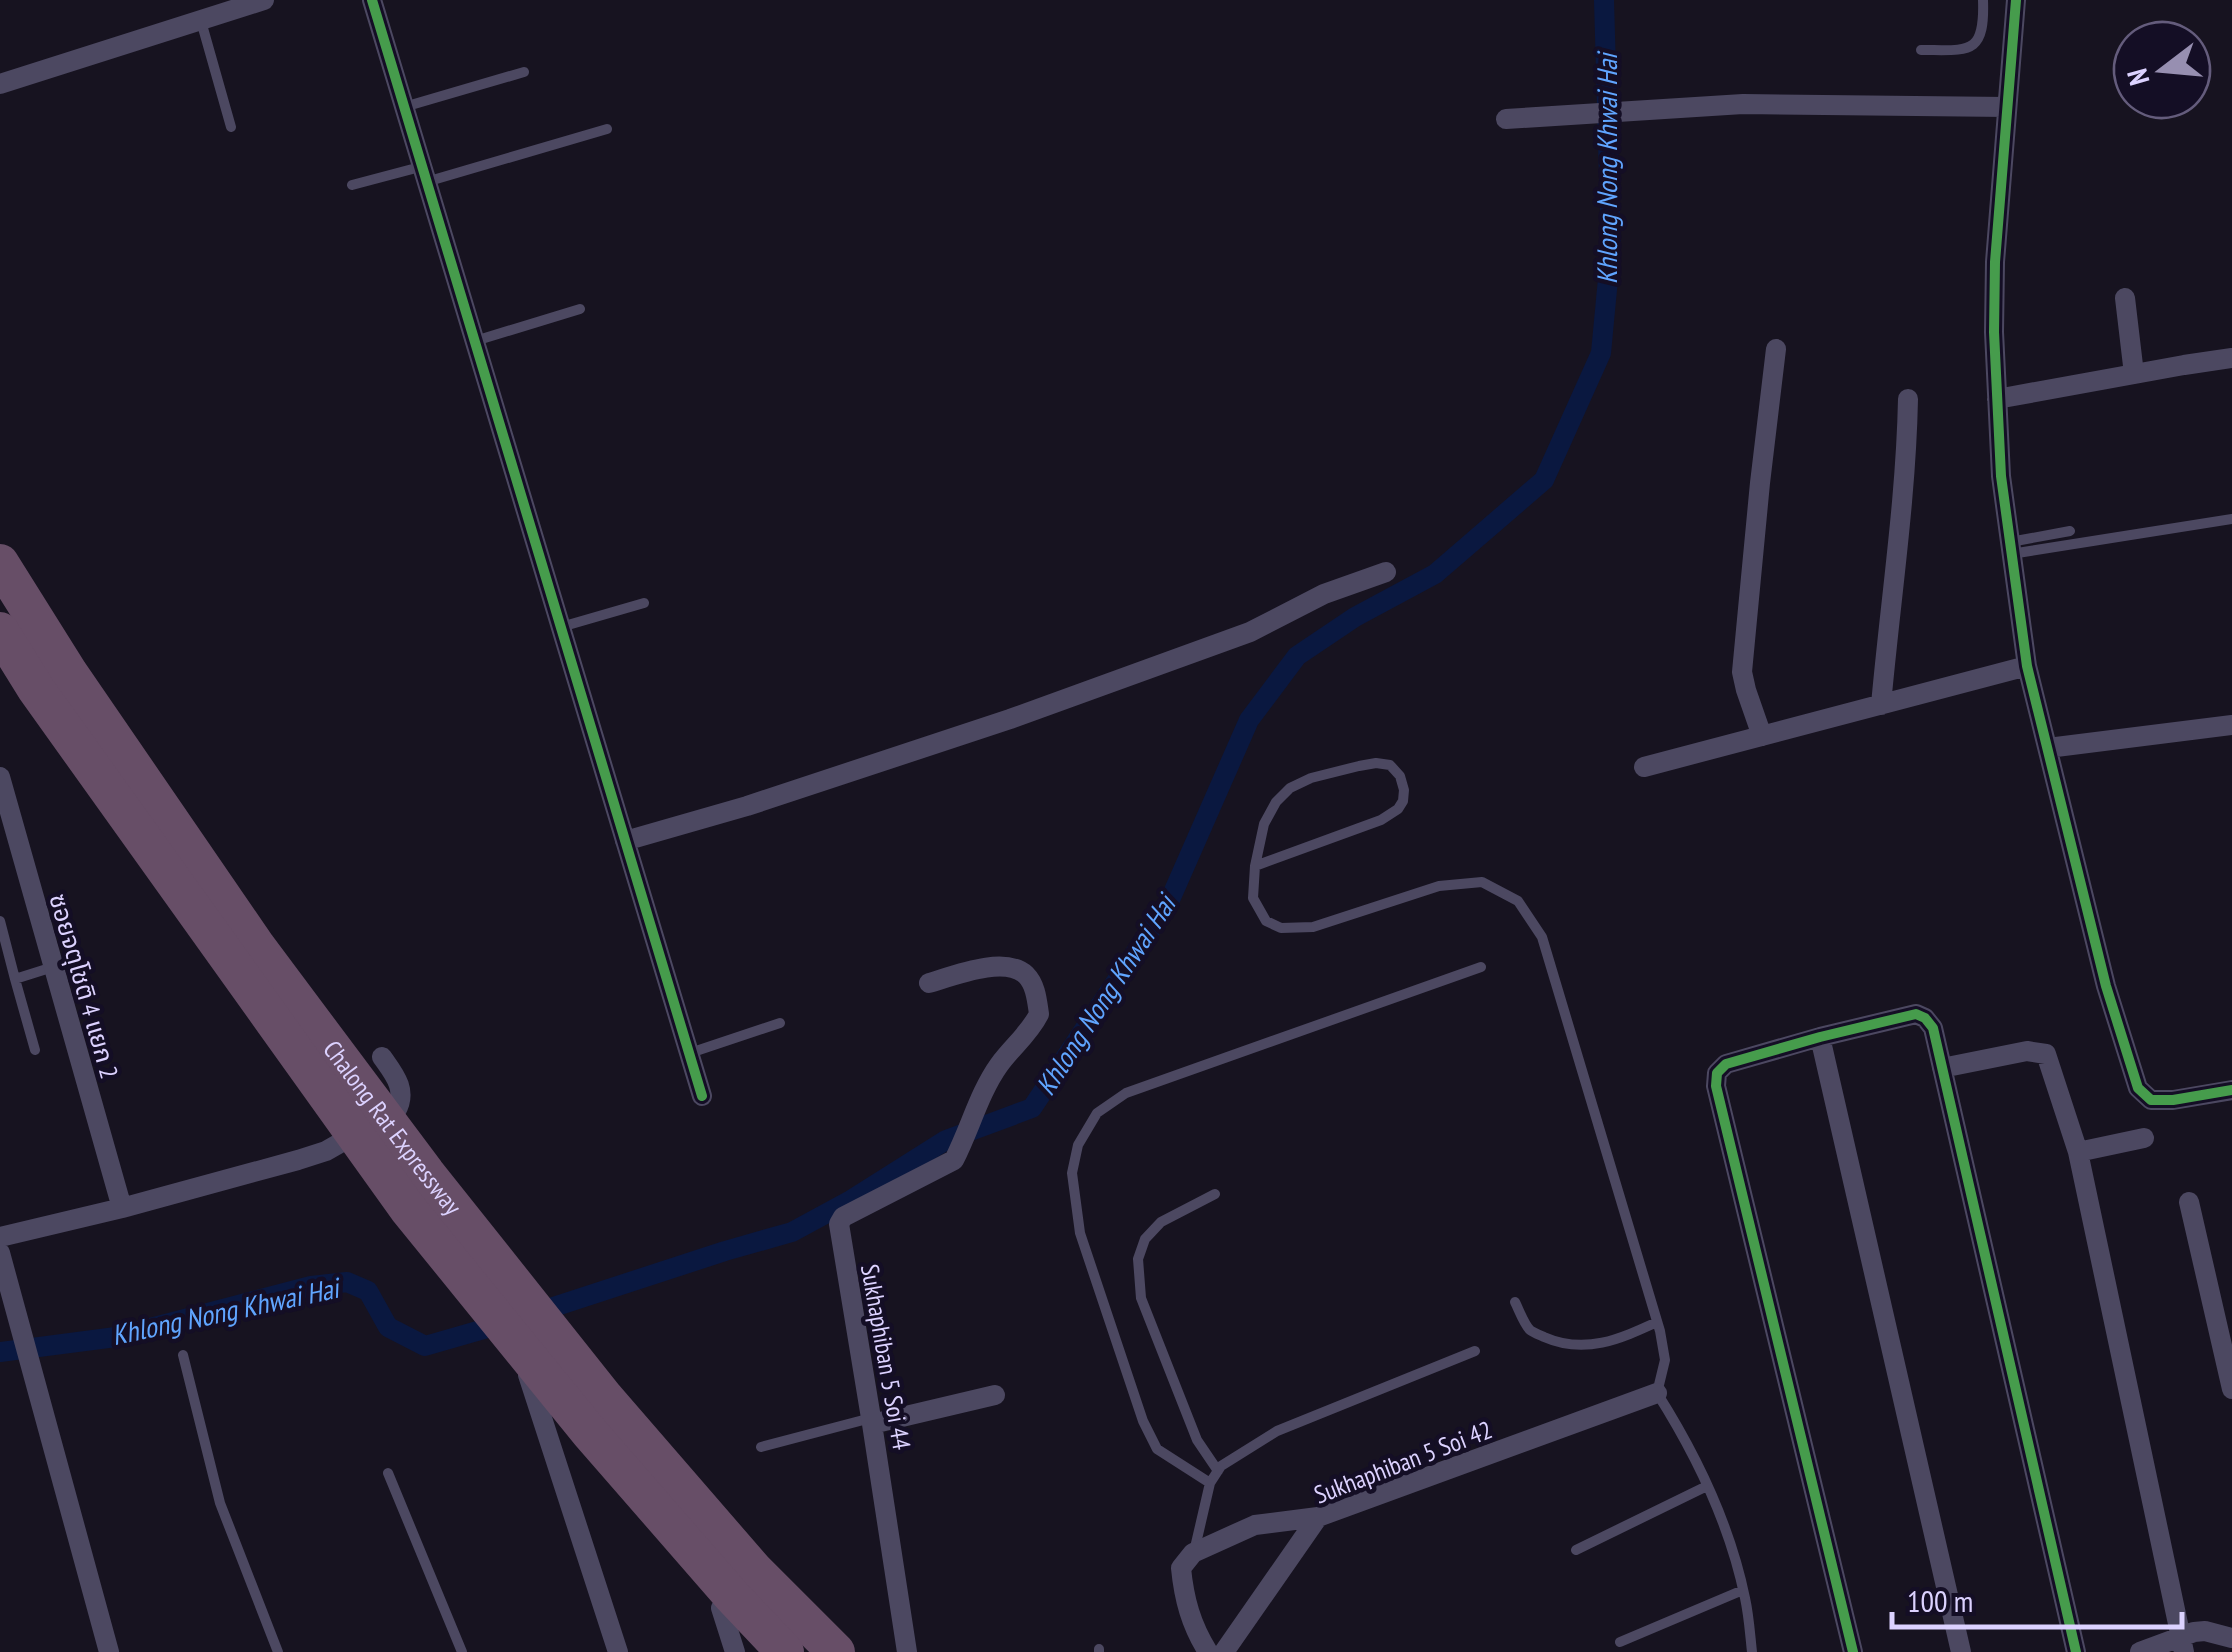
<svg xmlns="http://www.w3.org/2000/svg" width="2232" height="1652" viewBox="0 0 2232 1652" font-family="'PT Sans Narrow','Noto Sans Thai',sans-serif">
	<rect width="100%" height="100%" fill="#171320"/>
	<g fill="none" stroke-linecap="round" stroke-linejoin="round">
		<path stroke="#0a1840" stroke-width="20" d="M532,1314L725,1251L792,1232L851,1200L946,1140L1032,1108L1169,902L1249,720L1297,656L1355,617L1435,574L1544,480L1601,353L1611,247L1604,0
			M0,1352L116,1337L311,1286L347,1282L368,1291L388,1327L425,1346L505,1323"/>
		<path stroke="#4c4861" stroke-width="10" d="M201,21L231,127
			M1921,50C1969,50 1985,56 1983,0
			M404,107L524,72
			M426,182L607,129
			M352,185L420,167
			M475,341L580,309
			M2010,542L2070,531
			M2011,554L2232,519
			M561,627L644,603
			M1255,866L1381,820L1398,809L1403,801L1404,790L1400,776L1390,765L1376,763L1359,766L1311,778L1290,788L1276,802L1264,824L1255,866L1253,898L1266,921L1281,928L1313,927L1439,886L1482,882L1518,901L1542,937L1660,1331L1665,1360L1657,1393C1697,1456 1730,1525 1745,1598C1749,1616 1750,1634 1752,1652
			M0,921L15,979
			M35,1050L15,979L53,967
			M690,1053L780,1023
			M1215,1194L1161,1222L1145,1239L1138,1259L1141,1298L1197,1440L1218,1471
			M1515,1302C1519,1310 1524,1324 1530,1330C1532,1332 1542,1336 1544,1337C1585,1355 1620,1339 1657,1322
			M183,1355L220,1503L278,1652
			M761,1447L871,1418
			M388,1473L462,1652
			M1210,1483L1157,1449L1143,1421L1080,1233L1072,1173L1078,1145L1097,1113L1126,1093L1481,967
			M1576,1550L1707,1486
			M1194,1552L1210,1483L1221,1466L1277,1431L1475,1351
			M1620,1642L1743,1590
			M1099,1649V1652"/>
		<path stroke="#4c4861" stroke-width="20" d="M372,0L702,1096
			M2016,0L1995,262L1994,332L2001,476L2027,666L2106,986L2138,1088L2151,1100H2173L2232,1090
			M0,84L264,0
			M1506,119L1743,104L2007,107
			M2125,298L2134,374
			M1997,399L2184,365L2232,358
			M1881,705C1890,604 1906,500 1908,399
			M1762,736L1746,690L1742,672L1760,483L1776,349
			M2048,748L2232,725
			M1644,767L2027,666
			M0,777L122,1208
			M625,841L747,806L1010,719L1250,632L1324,594L1386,572
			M1820,1037L1961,1652
			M1942,1068L2027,1051L2046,1054L2078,1152L2184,1652
			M2078,1152L2144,1138
			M2189,1202L2232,1389
			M0,1237L122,1208L298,1160L326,1151L396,1111C408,1090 394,1074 382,1057
			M0,1253L109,1652
			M528,1375L618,1652
			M872,1424L995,1395
			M721,1608L735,1652
			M907,1652L872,1424L839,1224L843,1217L954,1160C970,1129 979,1093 999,1065C1012,1047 1029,1034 1039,1014C1037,1001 1036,985 1026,975C1005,955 953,976 929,983
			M1208,1652C1191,1625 1184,1599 1181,1568L1193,1553L1255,1525L1318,1517
			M1224,1652L1318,1517L1657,1393
			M1853,1652L1716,1086L1717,1073L1726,1064L1820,1037L1916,1014L1925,1018L1933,1028L2076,1652
			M2140,1652L2194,1632L2205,1631L2232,1638"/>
		<g stroke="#674e67" stroke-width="38">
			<path id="s1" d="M0,563L69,673L257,947L426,1173L605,1398L754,1570L836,1652"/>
			<path d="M0,631L36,689L408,1209L590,1433L732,1596L785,1652"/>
		</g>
		<defs>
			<path id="cycleway" d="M372,0L702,1096
				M2016,0L1995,262L1994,332L2001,476L2027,666L2106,986L2138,1088L2151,1100H2173L2232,1090
				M1853,1652L1716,1086L1717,1073L1726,1064L1820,1037L1916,1014L1925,1018L1933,1028L2076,1652"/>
		</defs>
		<use href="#cycleway" stroke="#140e25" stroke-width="16"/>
		<use href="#cycleway" stroke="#469c4c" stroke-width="10"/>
	</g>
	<g text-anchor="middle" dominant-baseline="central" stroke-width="9" stroke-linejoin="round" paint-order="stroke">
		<g font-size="25" fill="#dcd2ff" stroke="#140e25">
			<text transform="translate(84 986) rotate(74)">ซอยจตุโชติ 4 แยก 2</text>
			<text stroke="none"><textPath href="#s1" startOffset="688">Chalong Rat Expressway</textPath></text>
			<text transform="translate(886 1357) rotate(80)">Sukhaphiban 5 Soi 44</text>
			<text transform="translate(1403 1462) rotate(-21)">Sukhaphiban 5 Soi 42</text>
		</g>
		<g font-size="28" font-style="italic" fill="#60a5ff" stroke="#140e25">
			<text transform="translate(1606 169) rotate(-90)">Khlong Nong Khwai Hai</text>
			<text transform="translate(1105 995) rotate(-57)">Khlong Nong Khwai Hai</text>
			<text transform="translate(225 1311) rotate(-12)">Khlong Nong Khwai Hai</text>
		</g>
	</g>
	<g transform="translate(2162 70) rotate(254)"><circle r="48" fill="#140e25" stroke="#645c7c" stroke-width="2.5"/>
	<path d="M0-8L18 38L0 25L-18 38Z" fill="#978fb1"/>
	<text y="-15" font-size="28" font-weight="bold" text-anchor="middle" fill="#dcd2ff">N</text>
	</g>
	<path d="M1892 1612v15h290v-15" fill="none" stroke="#dcd2ff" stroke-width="5"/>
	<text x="1907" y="1612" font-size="30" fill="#dcd2ff" stroke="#140e25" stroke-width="8" paint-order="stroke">100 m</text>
</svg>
